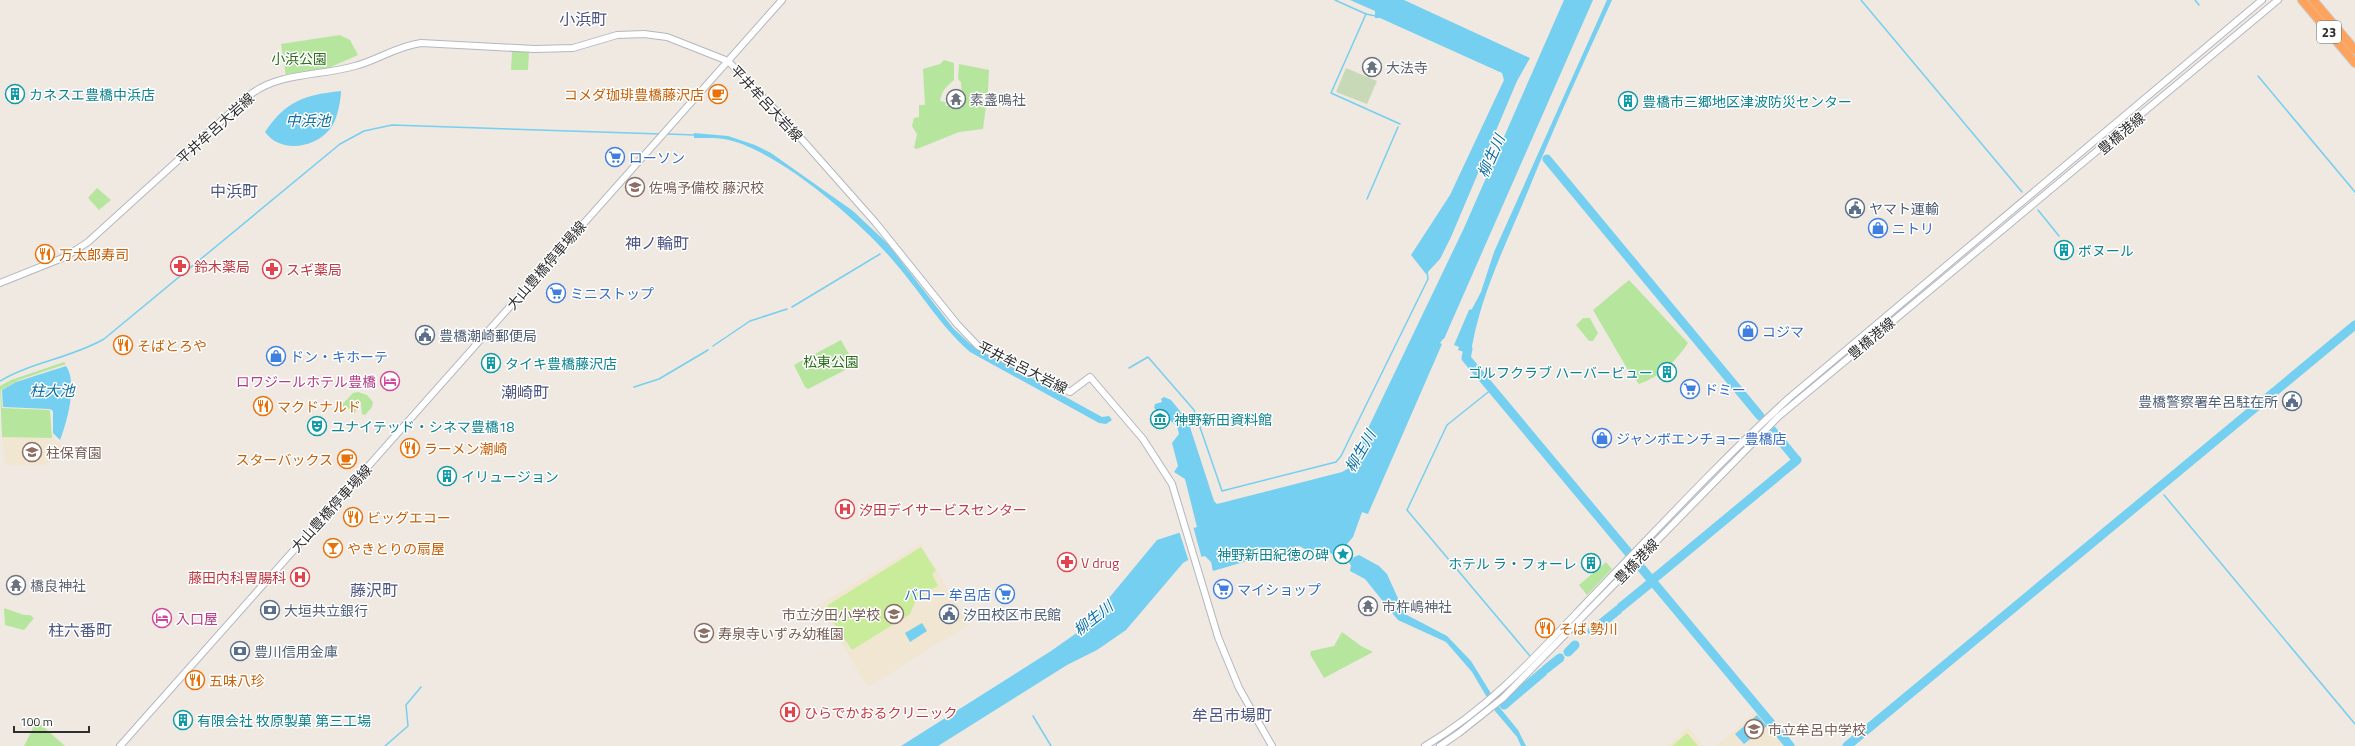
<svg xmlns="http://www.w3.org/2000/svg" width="2355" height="746" viewBox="0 0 2355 746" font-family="'Titillium Web','Noto Sans JP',sans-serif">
	<rect width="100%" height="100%" fill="#efe9e1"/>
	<path fill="#f0e6d1" d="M2,437L52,438L64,447L57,458L45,465H5Z
		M921,544L969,624L870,686H867L819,606L820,604Z
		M1757,711L1786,746H1716Z
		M1688,727L1704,746H1667Z"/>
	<path fill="#b6e59e" d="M340,35L350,40L358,55L326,69L286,76L281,44Z
		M512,52H529L528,70H511Z
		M944,60L954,63V80C946,87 942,90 940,101L945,102L946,106H958L959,103L962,102L961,82L958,79L959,64L989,70L988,90L983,129L959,132L917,149L914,148L917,134L912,126L914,118L919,117V105H925L923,69L940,64Z
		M97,188L111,200L99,210L88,198Z
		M1629,280L1688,343C1675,362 1661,376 1639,384L1628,370L1593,310Z
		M1583,318H1590L1598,333L1593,341H1589L1576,325Z
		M841,340L855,365L808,389L805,387L794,365Z
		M64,362L66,364L19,380L1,390L2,408L50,410L52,438L2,437L0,386L11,380Z
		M358,392L367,395L373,402L372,407L365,415L362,414L361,404H357L355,413L348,408H342L340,412L338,409L353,393Z
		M1606,562L1612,569L1587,595L1579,585Z
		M4,608L24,615H30L34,618L24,630L5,625Z
		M1342,632L1361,646L1373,652L1324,678L1310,654L1311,651L1334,646Z
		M36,722H38L65,746H24Z"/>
	<path fill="#c8d9b8" d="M1346,68L1377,81L1367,104L1336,92Z"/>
	<path fill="#c9ec9a" d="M921,547L936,571L932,574L938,586L917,597L910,614L852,650L826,611L828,605Z
		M1687,733L1698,746H1672Z"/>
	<path fill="#75cff0" d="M1350,0H1404L1530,58L1517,81L1451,237L1440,259L1426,274L1411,255L1450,195L1504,80L1502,73L1380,18H1375V11Z
		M1564,0H1593L1444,339H1443L1440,343L1442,344L1368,514L1362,512L1353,537L1336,557L1324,548L1309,551L1299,546L1213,571L1211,562L1205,556L1188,560L1183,563L1126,630L1097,650L1067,665L938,746H901L1051,651L1085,627L1157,540L1197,527L1185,479L1174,472L1178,466L1172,443L1179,434L1177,426L1154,408L1155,404L1162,402L1161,399L1164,397L1171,400L1188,421L1214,501L1217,504L1342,472L1349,468L1464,228Z
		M1607,0H1612C1583,64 1554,127 1528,191C1505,247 1478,299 1470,359L1467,361L1463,357L1464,352L1458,350L1459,347L1454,345L1469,310L1472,309L1481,292L1494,252Z
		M341,91C341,99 337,122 330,129C314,149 280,153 265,132C286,101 304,95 341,91Z
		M694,133L728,136L755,145L771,153L853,211L887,243L953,328L970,344L1102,417L1109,416L1112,420L1106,424L1099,423L970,352C939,325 918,288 890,257C857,219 784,157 736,142C723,137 708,138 694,138Z
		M66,366C78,383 67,422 60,440L53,433V411L50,409L3,407L2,390L16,382Z
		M1359,555L1379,566L1387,574L1405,614L1447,636L1471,661L1500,708L1518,730L1526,746H1521L1517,737L1495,711L1472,672L1446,642L1398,620L1365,579L1350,571L1351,565L1349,563L1354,557Z
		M922,623L927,631L910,642L905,633Z
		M1757,715L1767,726L1744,744L1735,734Z"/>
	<path fill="#efe9e1" d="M1193,526L1202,559L1189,562L1179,531Z"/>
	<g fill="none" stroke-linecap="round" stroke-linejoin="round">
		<path stroke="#75cff0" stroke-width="1.5" d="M1335,0L1366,14
			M1861,0L2022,192
			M2195,0L2199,5
			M1376,16L1366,14L1331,93L1400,124
			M2258,76L2355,192
			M667,134L695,135
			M1367,199L1398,127
			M2038,210L2059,236
			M792,307L880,254
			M713,346L750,321L787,309
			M1129,368L1148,357L1194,410L1222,491L1336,462L1341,456L1428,279L1427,271
			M0,381C32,362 71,358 104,339L340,144L364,131L392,125L661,134
			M634,387L659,379L708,350
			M1492,389L1447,425L1407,510L1530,656
			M2164,495L2355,724
			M1033,716L1051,746
			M385,746L408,726L406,705L421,687"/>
		<path stroke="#75cff0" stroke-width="9" d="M1547,159L1760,416
			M1468,349L1466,358L1790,746
			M1772,430L1795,458
			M1656,577L1797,460
			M1621,607L1648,585
			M1592,631L1618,610
			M1568,652L1575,645
			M1546,669L1560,658
			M1504,705L1543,672
			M1847,746L2355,325"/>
		<defs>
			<path id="secondary" d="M0,283L65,257L88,242L251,94C281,72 321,76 355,66C378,60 397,46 421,43L534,49L573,48L617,35L644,34L667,37L728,61L782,117L875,222L957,324L978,346L1070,392L1090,377L1143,439L1172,484L1218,637L1239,688L1272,746
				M120,746L782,0
				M1425,746C1488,709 1535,657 1585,604C1652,535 1718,463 1789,398L2262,0
				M1440,746L1459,733L1503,698L1778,417L2278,0"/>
			<path id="highway" d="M2302,0L2355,63
				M2313,0L2355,50"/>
		</defs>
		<use href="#secondary" stroke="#b4b7c1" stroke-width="8"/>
		<use href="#highway" stroke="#c9c9c9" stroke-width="10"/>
		<use href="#secondary" stroke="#fff" stroke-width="6"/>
		<use href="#highway" stroke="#ffa35c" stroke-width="8"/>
	</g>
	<defs>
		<symbol id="temple-ring" viewBox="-11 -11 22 22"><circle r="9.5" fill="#fff" stroke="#6b7280" stroke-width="1.5"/><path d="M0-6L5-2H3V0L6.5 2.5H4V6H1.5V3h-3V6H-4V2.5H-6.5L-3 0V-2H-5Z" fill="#6b7280"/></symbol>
		<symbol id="building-ring" viewBox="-11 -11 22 22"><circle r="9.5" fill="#fff" stroke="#0f9aa8" stroke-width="1.5"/><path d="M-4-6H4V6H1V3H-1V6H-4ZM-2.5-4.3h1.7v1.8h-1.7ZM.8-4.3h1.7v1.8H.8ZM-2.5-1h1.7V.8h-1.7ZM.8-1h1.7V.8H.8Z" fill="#0f9aa8"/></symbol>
		<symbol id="cafe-ring" viewBox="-11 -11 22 22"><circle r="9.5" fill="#fff" stroke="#e8710a" stroke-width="1.5"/><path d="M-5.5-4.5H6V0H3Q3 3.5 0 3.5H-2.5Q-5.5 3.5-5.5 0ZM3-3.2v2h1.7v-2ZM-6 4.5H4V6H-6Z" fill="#e8710a"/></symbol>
		<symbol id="supermarket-ring" viewBox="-11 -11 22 22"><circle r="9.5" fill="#fff" stroke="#3f7fe0" stroke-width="1.5"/><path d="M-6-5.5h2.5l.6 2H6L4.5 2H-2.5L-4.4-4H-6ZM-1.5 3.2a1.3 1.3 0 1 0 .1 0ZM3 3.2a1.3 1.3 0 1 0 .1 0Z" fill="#3f7fe0"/></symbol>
		<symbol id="school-ring" viewBox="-11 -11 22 22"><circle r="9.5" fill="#fff" stroke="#8d6e63" stroke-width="1.5"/><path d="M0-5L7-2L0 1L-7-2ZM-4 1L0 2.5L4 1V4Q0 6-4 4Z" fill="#8d6e63"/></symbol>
		<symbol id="civic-ring" viewBox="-11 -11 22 22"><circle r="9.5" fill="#fff" stroke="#5c6f8a" stroke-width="1.5"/><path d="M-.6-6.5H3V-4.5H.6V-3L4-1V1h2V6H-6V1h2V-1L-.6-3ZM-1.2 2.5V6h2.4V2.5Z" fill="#5c6f8a"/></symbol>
		<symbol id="shop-ring" viewBox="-11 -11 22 22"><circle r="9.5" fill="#fff" stroke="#3f7fe0" stroke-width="1.5"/><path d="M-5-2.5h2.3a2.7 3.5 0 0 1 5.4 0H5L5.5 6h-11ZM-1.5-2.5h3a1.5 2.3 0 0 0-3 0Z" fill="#3f7fe0"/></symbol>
		<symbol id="restaurant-ring" viewBox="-11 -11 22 22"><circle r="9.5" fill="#fff" stroke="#e8710a" stroke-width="1.5"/><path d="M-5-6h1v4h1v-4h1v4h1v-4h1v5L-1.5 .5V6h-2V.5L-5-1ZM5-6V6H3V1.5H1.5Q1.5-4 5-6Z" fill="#e8710a"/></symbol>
		<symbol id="pharmacy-ring" viewBox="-11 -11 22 22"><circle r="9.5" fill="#fff" stroke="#e0444e" stroke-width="1.5"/><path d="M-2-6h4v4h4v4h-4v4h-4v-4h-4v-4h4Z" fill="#e0444e"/></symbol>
		<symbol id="hotel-ring" viewBox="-11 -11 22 22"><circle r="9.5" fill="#fff" stroke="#d1479c" stroke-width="1.5"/><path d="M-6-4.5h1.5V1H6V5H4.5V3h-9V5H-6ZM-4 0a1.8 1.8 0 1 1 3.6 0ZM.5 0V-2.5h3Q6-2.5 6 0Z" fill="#d1479c"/></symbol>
		<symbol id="museum-ring" viewBox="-11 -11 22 22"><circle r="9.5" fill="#fff" stroke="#0f9aa8" stroke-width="1.5"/><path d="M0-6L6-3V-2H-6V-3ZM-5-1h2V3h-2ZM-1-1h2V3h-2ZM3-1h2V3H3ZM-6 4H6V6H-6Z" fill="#0f9aa8"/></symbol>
		<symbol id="theatre-ring" viewBox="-11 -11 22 22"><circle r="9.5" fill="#fff" stroke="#0f9aa8" stroke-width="1.5"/><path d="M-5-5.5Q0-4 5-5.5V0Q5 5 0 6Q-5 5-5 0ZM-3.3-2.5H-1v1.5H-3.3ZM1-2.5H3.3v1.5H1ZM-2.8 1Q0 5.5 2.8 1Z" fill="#0f9aa8"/></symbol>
		<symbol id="hospital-ring" viewBox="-11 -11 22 22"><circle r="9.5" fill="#fff" stroke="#e0444e" stroke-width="1.5"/><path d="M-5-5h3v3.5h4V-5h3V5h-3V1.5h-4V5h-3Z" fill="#e0444e"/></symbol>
		<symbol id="bar-ring" viewBox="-11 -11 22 22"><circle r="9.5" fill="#fff" stroke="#e8710a" stroke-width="1.5"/><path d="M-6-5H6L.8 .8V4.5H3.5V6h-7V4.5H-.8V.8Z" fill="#e8710a"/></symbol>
		<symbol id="sight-ring" viewBox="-11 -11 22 22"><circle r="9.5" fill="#fff" stroke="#0f9aa8" stroke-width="1.5"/><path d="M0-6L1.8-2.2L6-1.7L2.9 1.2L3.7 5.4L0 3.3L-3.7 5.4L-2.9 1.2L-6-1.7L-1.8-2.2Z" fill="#0f9aa8"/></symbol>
		<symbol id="bank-ring" viewBox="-11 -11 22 22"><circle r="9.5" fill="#fff" stroke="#5c6f8a" stroke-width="1.5"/><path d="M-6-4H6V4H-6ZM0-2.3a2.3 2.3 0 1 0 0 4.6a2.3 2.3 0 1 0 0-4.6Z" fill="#5c6f8a"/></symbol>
	</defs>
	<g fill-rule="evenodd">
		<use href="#temple-ring" x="1361" y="56" width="22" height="22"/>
		<use href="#building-ring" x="4" y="83" width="22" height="22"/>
		<use href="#cafe-ring" x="707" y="83" width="22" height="22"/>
		<use href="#temple-ring" x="945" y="88" width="22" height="22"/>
		<use href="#building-ring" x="1617" y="90" width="22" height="22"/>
		<use href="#supermarket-ring" x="604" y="146" width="22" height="22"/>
		<use href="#school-ring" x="624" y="176" width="22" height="22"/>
		<use href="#civic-ring" x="1844" y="197" width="22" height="22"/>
		<use href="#shop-ring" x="1867" y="217" width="22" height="22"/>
		<use href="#building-ring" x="2053" y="239" width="22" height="22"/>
		<use href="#restaurant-ring" x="34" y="243" width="22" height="22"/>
		<use href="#pharmacy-ring" x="169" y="255" width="22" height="22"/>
		<use href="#pharmacy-ring" x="261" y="258" width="22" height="22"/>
		<use href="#supermarket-ring" x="545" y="282" width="22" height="22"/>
		<use href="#shop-ring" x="1737" y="320" width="22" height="22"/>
		<use href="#civic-ring" x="414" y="324" width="22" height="22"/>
		<use href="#restaurant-ring" x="112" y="334" width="22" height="22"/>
		<use href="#shop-ring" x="265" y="345" width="22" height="22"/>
		<use href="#building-ring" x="480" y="352" width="22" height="22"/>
		<use href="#building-ring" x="1656" y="361" width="22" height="22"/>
		<use href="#hotel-ring" x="379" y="370" width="22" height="22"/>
		<use href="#supermarket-ring" x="1679" y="378" width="22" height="22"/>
		<use href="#civic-ring" x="2281" y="390" width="22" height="22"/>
		<use href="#restaurant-ring" x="252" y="395" width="22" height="22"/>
		<use href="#museum-ring" x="1149" y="408" width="22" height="22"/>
		<use href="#theatre-ring" x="306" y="415" width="22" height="22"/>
		<use href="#shop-ring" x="1591" y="427" width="22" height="22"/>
		<use href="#restaurant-ring" x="399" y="437" width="22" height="22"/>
		<use href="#school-ring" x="21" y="441" width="22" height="22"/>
		<use href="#cafe-ring" x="336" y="448" width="22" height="22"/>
		<use href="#building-ring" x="436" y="465" width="22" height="22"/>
		<use href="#hospital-ring" x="834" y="498" width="22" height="22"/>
		<use href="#restaurant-ring" x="342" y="506" width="22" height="22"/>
		<use href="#bar-ring" x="322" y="537" width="22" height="22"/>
		<use href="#sight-ring" x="1332" y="543" width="22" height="22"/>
		<use href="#pharmacy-ring" x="1056" y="551" width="22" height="22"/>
		<use href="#building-ring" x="1580" y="552" width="22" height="22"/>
		<use href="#hospital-ring" x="289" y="566" width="22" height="22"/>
		<use href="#temple-ring" x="5" y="574" width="22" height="22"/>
		<use href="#supermarket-ring" x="1212" y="578" width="22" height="22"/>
		<use href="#supermarket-ring" x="994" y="583" width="22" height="22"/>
		<use href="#temple-ring" x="1357" y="595" width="22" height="22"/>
		<use href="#bank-ring" x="259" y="599" width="22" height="22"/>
		<use href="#school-ring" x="883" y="603" width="22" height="22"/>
		<use href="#civic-ring" x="938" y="603" width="22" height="22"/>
		<use href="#hotel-ring" x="151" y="607" width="22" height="22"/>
		<use href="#restaurant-ring" x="1534" y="617" width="22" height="22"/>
		<use href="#school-ring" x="693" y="622" width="22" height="22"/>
		<use href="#bank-ring" x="229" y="640" width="22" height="22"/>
		<use href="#restaurant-ring" x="184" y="669" width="22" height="22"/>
		<use href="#hospital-ring" x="779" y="701" width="22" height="22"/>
		<use href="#building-ring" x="172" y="709" width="22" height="22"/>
		<use href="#school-ring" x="1743" y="718" width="22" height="22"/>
	</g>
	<g text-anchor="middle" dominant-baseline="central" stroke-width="3" stroke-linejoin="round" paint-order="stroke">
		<rect fill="#fff" stroke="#6d6d6d" stroke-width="1" x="2317" y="21" width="24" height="22" rx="3"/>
		<g font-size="13" font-weight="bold" fill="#2e2e2e">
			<text x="2329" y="32">23</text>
		</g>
		<g font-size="14" fill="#2c6e1b" stroke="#fff">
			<text x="299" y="58">小浜公園</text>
			<text x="831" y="361">松東公園</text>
		</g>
		<g font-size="14" fill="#5b616d" stroke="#fff" text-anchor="start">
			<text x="1386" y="67">大法寺</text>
			<text x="970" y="99">素盞鳴社</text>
			<text x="30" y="585">橋良神社</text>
			<text x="1382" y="606">市杵嶋神社</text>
		</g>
		<g font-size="14" fill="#0d838f" stroke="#fff" text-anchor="start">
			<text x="29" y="94">カネスエ豊橋中浜店</text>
			<text x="1642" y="101">豊橋市三郷地区津波防災センター</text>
			<text x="2078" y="250">ボヌール</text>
			<text x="505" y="363">タイキ豊橋藤沢店</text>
			<text x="1653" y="372" text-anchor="end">ゴルフクラブ ハーバービュー</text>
			<text x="1174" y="419">神野新田資料館</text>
			<text x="331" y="426">ユナイテッド・シネマ豊橋18</text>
			<text x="461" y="476">イリュージョン</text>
			<text x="1329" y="554" text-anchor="end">神野新田紀徳の碑</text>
			<text x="1577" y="563" text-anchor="end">ホテル ラ・フォーレ</text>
			<text x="197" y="720">有限会社 牧原製菓 第三工場</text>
		</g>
		<g font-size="14" fill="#c56008" stroke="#fff" text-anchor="start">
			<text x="704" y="94" text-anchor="end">コメダ珈琲豊橋藤沢店</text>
			<text x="59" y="254">万太郎寿司</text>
			<text x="137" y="345">そばとろや</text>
			<text x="277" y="406">マクドナルド</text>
			<text x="424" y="448">ラーメン潮崎</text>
			<text x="333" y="459" text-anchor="end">スターバックス</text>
			<text x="367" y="517">ビッグエコー</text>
			<text x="347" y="548">やきとりの扇屋</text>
			<text x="1559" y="628">そば 勢川</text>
			<text x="209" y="680">五味八珍</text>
		</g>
		<g font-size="14" fill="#2e2e2e" stroke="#fff">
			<text transform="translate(767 103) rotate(47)">平井牟呂大岩線</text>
			<text transform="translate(215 128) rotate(-42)">平井牟呂大岩線</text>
			<text transform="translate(2121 133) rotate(-40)">豊橋港線</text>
			<text transform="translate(546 265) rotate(-49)">大山豊橋停車場線</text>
			<text transform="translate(1871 338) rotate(-40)">豊橋港線</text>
			<text transform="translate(1023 367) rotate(27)">平井牟呂大岩線</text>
			<text transform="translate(331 508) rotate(-48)">大山豊橋停車場線</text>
			<text transform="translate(1636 561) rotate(-46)">豊橋港線</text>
		</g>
		<g font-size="14" fill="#366cbe" stroke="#fff" text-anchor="start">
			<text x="629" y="157">ローソン</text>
			<text x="1892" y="228">ニトリ</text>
			<text x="570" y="293">ミニストップ</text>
			<text x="1762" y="331">コジマ</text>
			<text x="290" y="356">ドン・キホーテ</text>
			<text x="1704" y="389">ドミー</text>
			<text x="1616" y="438">ジャンボエンチョー 豊橋店</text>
			<text x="1237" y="589">マイショップ</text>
			<text x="991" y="594" text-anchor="end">バロー 牟呂店</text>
		</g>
		<g font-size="14" fill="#785e54" stroke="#fff" text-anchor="start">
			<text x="649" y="187">佐鳴予備校 藤沢校</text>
			<text x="46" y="452">柱保育園</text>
			<text x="880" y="614" text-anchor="end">市立汐田小学校</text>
			<text x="718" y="633">寿泉寺いずみ幼稚園</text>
			<text x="1768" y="729">市立牟呂中学校</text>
		</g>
		<g font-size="14" fill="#4e5e75" stroke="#fff" text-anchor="start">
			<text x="1869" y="208">ヤマト運輸</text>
			<text x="439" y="335">豊橋潮崎郵便局</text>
			<text x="2278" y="401" text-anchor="end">豊橋警察署牟呂駐在所</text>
			<text x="284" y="610">大垣共立銀行</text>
			<text x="963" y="614">汐田校区市民館</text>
			<text x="254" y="651">豊川信用金庫</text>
		</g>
		<g font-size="14" fill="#be3a42" stroke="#fff" text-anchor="start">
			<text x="194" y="266">鈴木薬局</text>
			<text x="286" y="269">スギ薬局</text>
			<text x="859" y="509">汐田デイサービスセンター</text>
			<text x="1081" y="562">V drug</text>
			<text x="286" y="577" text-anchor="end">藤田内科胃腸科</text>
			<text x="804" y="712">ひらでかおるクリニック</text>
		</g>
		<g font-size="14" fill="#b23c85" stroke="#fff" text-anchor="end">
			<text x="376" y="381">ロワジールホテル豊橋</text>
			<text x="176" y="618" text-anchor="start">入口屋</text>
		</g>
		<g font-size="15" font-style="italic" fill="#0d6fa3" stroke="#fff">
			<text x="308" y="120">中浜池</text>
			<text transform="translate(1491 156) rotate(-66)">柳生川</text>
			<text x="52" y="390">柱大池</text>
			<text transform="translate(1360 451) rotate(-60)">柳生川</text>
			<text transform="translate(1093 618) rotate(-38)">柳生川</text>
		</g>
		<g font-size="16" fill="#4d5680" stroke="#fff">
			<text x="583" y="19">小浜町</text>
			<text x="234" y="191">中浜町</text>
			<text x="657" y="243">神ノ輪町</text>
			<text x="525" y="392">潮崎町</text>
			<text x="374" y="590">藤沢町</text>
			<text x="80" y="630">柱六番町</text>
			<text x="1232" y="715">牟呂市場町</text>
		</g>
	</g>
	<path d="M14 726v6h75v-6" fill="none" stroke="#2e2e2e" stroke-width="2"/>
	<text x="20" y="726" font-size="12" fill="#2e2e2e" stroke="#ffffff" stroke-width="3" paint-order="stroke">100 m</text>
</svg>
